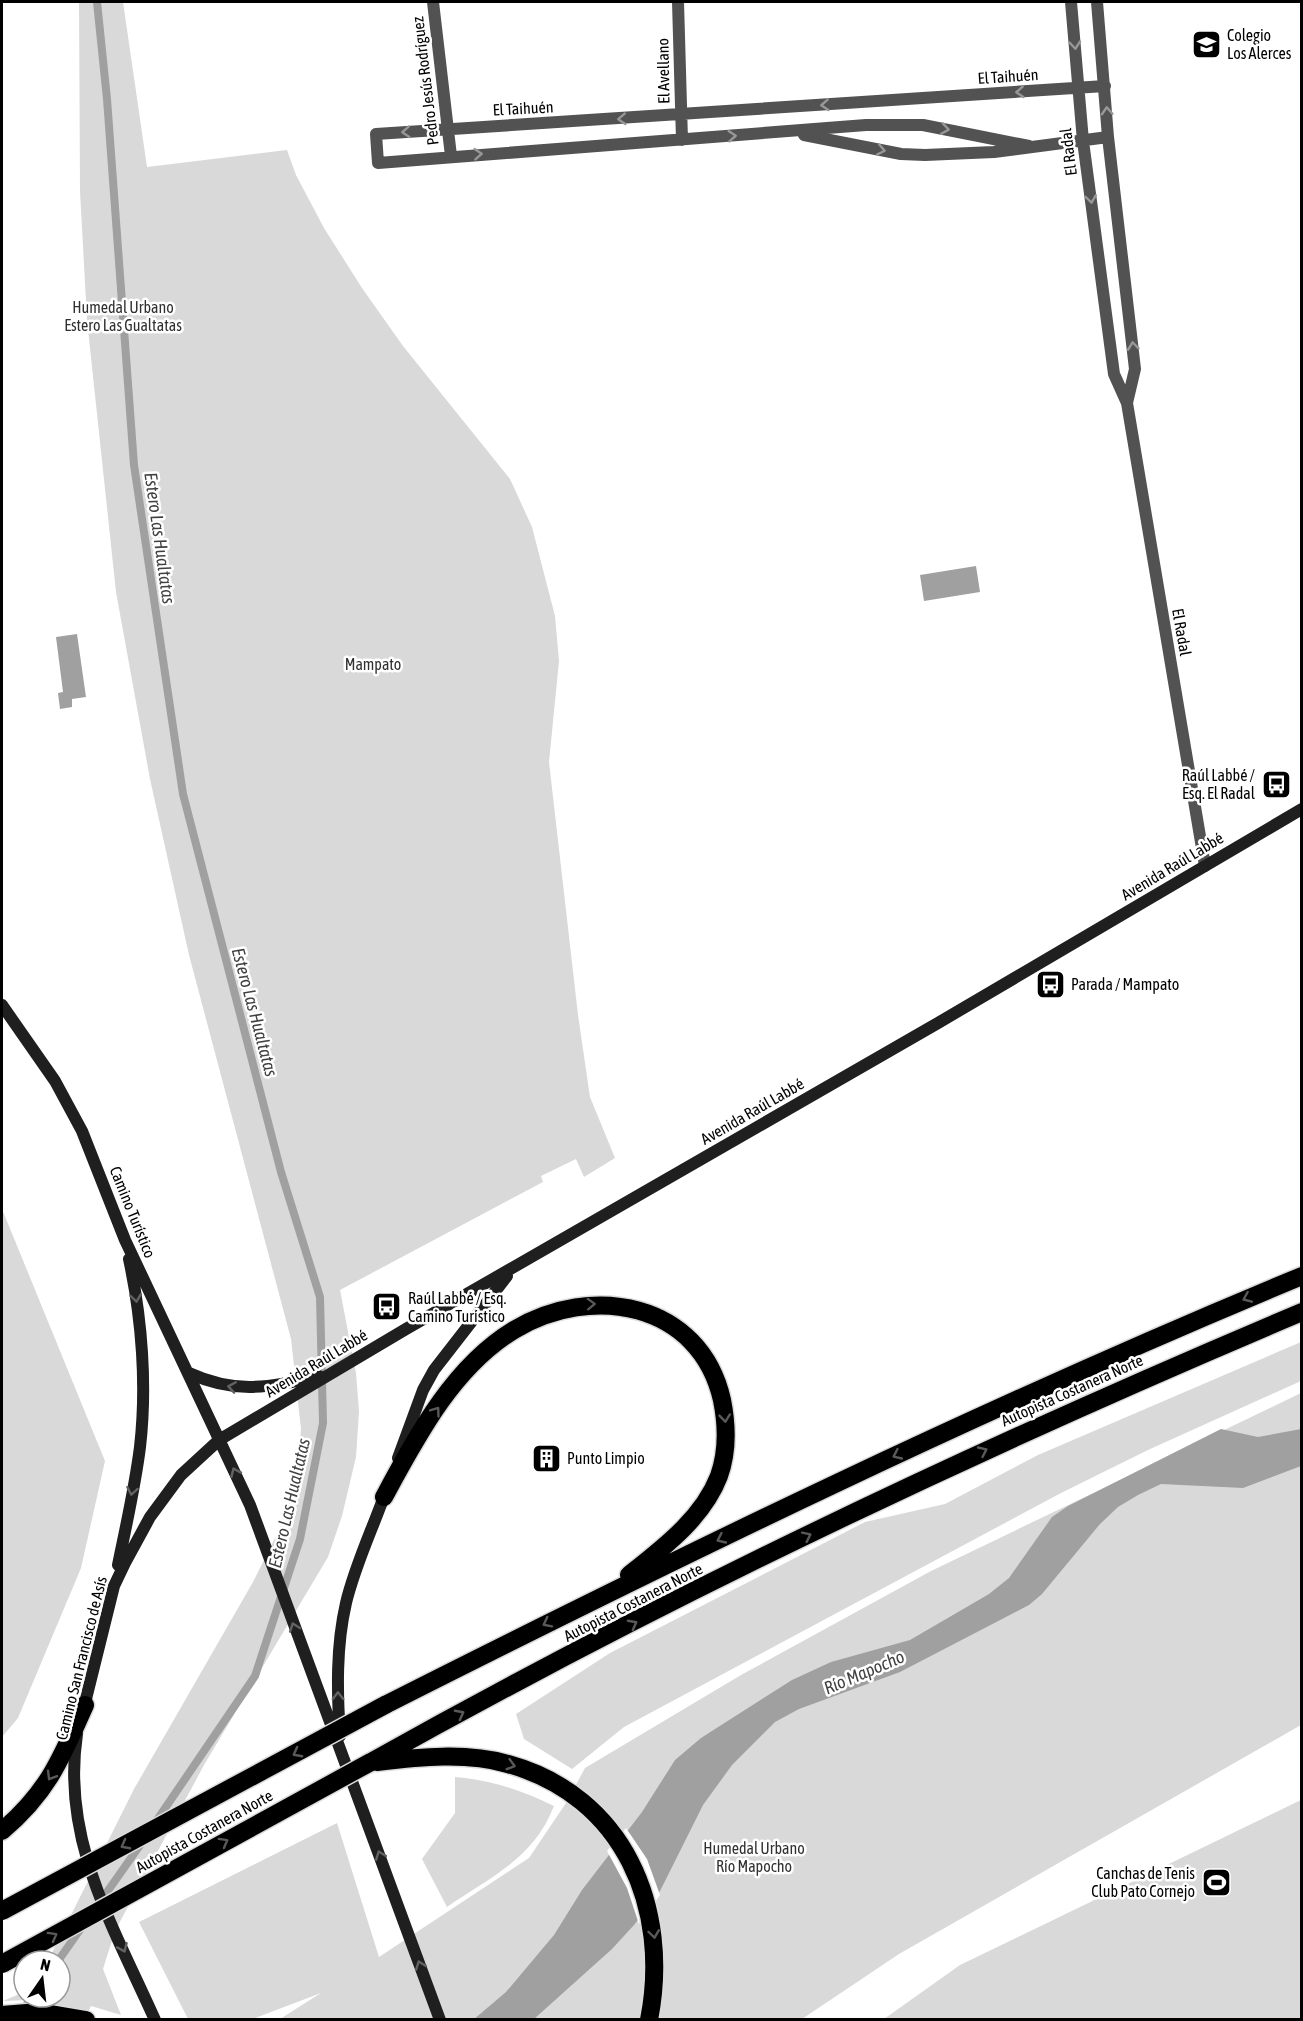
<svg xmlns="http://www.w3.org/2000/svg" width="1303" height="2021" viewBox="0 0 1303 2021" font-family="'Asap Condensed',sans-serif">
	<rect width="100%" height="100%" fill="#fff"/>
	<path fill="#d9d9d9" d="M79,2H123L147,167L287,150L296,175L324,228L362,288L403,346L510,479L532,527L555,616L559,661L549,762L578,1015L590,1097L615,1158L584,1177L576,1159L541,1176L543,1182L340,1290L356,1373L359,1411L356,1457L342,1516L328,1557L204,1765L115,1931L103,1969L121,2015L91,2006L84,2019L27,2004L29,2000L3,2001L24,1992V1997H60V1961H48L134,1789L253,1582L288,1512L298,1461L301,1429L291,1339L189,955L150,779L116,592L87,320L80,191Z
		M2,1209L105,1461L81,1568L18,1718L2,1737Z
		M1301,1342V1381L1148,1450L1061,1493L624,1727L572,1769L524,1739L516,1714L610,1653L865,1522L945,1504L1038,1455Z
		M1301,1393V1725L899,1954L802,2019H280L321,1993L253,2019H188L139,1922L337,1823L379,1957L529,1858L566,1803L585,1768L741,1675L931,1571Z
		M455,1777C492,1780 521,1790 554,1806C534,1858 491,1877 447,1907L422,1859L455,1813Z
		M1301,1800V2019H884L960,1965Z"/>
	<path fill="#a0a0a0" d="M976,566L980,592L924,601L920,575Z
		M77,634L86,697L72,699V707L60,709L58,693L63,692L56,637Z
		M1221,1429L1258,1437L1301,1429V1466L1243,1488L1161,1484L1138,1495L1118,1507L1100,1524L1042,1594L1029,1605L900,1672L799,1709L775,1722L732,1765L703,1805L660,1891L634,1925L612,1949L534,2019L473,2020L506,1992L554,1935L582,1890L642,1812L675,1760L701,1738L792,1680L831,1662L910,1640L989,1594L1009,1578L1052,1517L1068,1506Z"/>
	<path fill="#fff" d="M626,1828L647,1859L660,1895L639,1924L627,1888L607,1851Z"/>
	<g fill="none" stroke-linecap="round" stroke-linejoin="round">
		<path stroke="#a0a0a0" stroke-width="8" d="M97,2L107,99L134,465L183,794L281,1172L320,1297L323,1423L300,1539L255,1676L155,1823
			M100,1902L143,1841
			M58,1961L84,1924
			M23,2010L32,1997"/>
		<defs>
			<path id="motorway" d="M384,1497C417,1436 453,1367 514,1330C591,1283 700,1302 722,1400C727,1425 728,1451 719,1476C703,1518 663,1548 629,1575
				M385,1705C686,1553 990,1405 1302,1276
				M377,1762C419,1757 467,1752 508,1764C624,1796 671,1908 649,2020
				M369,1763C670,1594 984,1446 1302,1312
				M2,1831C48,1792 61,1759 85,1705
				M2,2015L39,2012L86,2020"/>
		</defs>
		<use href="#motorway" stroke="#dbdbdb" stroke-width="21"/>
		<path stroke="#525252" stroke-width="12" d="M433,2L451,156
			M678,2L682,140
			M1071,2L1083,141L1114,374L1127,403L1205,866
			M1097,2L1108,137L1135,369L1127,403
			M804,135L901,154L925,155L994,152L1108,137
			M1029,146L923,125H866L378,163L376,134L1105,86"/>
		<path stroke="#1f1f1f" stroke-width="12" d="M2,1005L55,1081L82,1131L125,1240L250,1505L440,2020
			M189,1373C237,1395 270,1387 319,1376
			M398,1458L423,1390L434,1370L507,1276
			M118,1565C126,1526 135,1487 140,1447C147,1386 142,1319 129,1259
			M83,1711L114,1586L125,1563L150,1517L181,1475L219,1440L406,1329L938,1023L1302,809
			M77,1734C61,1840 113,1926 155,2020
			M340,1736C337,1692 336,1646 346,1603C355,1565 373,1528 386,1491"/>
		<use href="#motorway" stroke="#000" stroke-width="18"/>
		<defs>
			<path id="motorway-bridge" d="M2,1911L385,1705
				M2,1964L369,1763"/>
		</defs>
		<use href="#motorway-bridge" stroke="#dbdbdb" stroke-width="21" stroke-linecap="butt"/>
		<use href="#motorway-bridge" stroke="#000" stroke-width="18"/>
	</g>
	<defs><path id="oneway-chevron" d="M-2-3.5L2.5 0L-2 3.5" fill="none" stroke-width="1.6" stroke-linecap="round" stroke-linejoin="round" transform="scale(1.5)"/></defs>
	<g stroke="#979797">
		<use href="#oneway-chevron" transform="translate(1075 45) rotate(85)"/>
		<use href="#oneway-chevron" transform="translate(1020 92) rotate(176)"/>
		<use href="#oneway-chevron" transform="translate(825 105) rotate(176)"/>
		<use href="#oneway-chevron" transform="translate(1107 111) rotate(-93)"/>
		<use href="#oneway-chevron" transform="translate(622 119) rotate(177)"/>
		<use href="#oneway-chevron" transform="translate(945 129) rotate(9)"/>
		<use href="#oneway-chevron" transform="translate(406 132) rotate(176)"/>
		<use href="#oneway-chevron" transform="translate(732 136) rotate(-4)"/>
		<use href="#oneway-chevron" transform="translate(881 150) rotate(11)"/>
		<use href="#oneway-chevron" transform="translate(478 154) rotate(-4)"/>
		<use href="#oneway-chevron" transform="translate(1091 199) rotate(82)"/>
		<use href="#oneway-chevron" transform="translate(1133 346) rotate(-97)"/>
	</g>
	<g stroke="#626262">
		<use href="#oneway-chevron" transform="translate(136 1298) rotate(82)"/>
		<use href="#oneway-chevron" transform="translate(232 1387) rotate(-171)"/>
		<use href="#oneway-chevron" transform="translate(235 1472) rotate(-114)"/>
		<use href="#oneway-chevron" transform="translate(132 1491) rotate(100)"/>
		<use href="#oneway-chevron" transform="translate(294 1627) rotate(-110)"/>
		<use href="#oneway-chevron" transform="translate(338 1696) rotate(-91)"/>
		<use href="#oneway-chevron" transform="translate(380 1855) rotate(-111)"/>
		<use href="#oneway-chevron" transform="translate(123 1948) rotate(66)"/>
		<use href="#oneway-chevron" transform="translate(420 1965) rotate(-110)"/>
	</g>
	<g stroke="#595959">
		<use href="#oneway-chevron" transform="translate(1247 1298) rotate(157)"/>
		<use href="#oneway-chevron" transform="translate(591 1304) rotate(-2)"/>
		<use href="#oneway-chevron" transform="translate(436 1411) rotate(-54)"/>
		<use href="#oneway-chevron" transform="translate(725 1418) rotate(84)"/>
		<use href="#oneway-chevron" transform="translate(983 1451) rotate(-25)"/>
		<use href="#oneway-chevron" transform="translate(897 1455) rotate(155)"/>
		<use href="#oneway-chevron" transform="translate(807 1536) rotate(-26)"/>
		<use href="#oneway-chevron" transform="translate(721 1539) rotate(155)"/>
		<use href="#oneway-chevron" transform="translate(547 1623) rotate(153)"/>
		<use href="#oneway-chevron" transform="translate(633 1624) rotate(-28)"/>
		<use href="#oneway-chevron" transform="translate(460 1714) rotate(-28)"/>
		<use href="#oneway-chevron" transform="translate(297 1753) rotate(152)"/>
		<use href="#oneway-chevron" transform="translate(511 1765) rotate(16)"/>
		<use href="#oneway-chevron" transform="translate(51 1776) rotate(121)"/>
		<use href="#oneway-chevron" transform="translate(224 1842) rotate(-29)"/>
		<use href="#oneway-chevron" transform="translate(125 1845) rotate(152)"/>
		<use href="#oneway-chevron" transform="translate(654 1934) rotate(82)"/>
		<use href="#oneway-chevron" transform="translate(53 1936) rotate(-29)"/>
	</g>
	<defs>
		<symbol id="school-square" viewBox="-11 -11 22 22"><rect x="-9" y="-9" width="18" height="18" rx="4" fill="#000" stroke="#fff"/><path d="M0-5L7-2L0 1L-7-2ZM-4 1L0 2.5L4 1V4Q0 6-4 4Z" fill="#fff"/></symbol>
		<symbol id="bus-square" viewBox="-11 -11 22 22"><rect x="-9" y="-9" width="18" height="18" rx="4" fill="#000" stroke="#fff"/><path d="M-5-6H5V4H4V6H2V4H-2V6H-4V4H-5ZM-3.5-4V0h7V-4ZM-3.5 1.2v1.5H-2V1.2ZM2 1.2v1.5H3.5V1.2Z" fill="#fff"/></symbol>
		<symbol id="building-square" viewBox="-11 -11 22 22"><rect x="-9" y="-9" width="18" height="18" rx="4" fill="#000" stroke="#fff"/><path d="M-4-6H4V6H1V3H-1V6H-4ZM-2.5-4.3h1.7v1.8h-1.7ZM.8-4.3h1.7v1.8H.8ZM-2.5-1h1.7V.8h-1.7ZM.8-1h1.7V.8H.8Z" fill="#fff"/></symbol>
		<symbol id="stadium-square" viewBox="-11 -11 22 22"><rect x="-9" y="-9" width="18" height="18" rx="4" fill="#000" stroke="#fff"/><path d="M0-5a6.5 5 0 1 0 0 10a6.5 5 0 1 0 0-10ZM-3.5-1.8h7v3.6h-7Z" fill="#fff"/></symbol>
	</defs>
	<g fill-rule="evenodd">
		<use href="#school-square" x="1190" y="28" width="33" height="33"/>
		<use href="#bus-square" x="1260" y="768" width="33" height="33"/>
		<use href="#bus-square" x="1034" y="968" width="33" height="33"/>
		<use href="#bus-square" x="370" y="1290" width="33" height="33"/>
		<use href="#building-square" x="530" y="1442" width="33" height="33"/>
		<use href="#stadium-square" x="1200" y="1866" width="33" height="33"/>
	</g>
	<g text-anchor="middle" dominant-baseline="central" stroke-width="5" stroke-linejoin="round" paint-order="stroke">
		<g font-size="16" fill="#000" stroke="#fff" text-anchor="start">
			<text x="1227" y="35">Colegio<tspan x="1227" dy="18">Los Alerces</tspan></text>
			<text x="1255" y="775" text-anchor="end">Raúl Labbé /<tspan x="1255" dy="18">Esq. El Radal</tspan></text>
			<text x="1071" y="984">Parada / Mampato</text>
			<text x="408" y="1298">Raúl Labbé / Esq.<tspan x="408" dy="18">Camino Turístico</tspan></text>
			<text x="567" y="1458">Punto Limpio</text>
			<text x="1195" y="1873" text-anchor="end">Canchas de Tenis<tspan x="1195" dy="18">Club Pato Cornejo</tspan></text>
		</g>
		<g font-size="16" fill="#000" stroke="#fff">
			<text transform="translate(663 71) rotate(-91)">El Avellano</text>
			<text transform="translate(1008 76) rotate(-4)">El Taihuén</text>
			<text transform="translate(425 81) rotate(-97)">Pedro Jesús Rodríguez</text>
			<text transform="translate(523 108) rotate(-3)">El Taihuén</text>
			<text transform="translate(1068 152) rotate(-97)">El Radal</text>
			<text transform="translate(1182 632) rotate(80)">El Radal</text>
			<text transform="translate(1172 866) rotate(-31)">Avenida Raúl Labbé</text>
			<text transform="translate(752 1111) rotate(-30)">Avenida Raúl Labbé</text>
			<text transform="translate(133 1212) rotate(68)">Camino Turístico</text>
			<text transform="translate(316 1363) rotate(-31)">Avenida Raúl Labbé</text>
			<text transform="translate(1072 1390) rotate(-24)">Autopista Costanera Norte</text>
			<text transform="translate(633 1602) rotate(-27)">Autopista Costanera Norte</text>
			<text transform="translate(81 1658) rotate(-76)">Camino San Francisco de Asís</text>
			<text transform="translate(204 1831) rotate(-29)">Autopista Costanera Norte</text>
		</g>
		<g font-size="16" fill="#303030" stroke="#fff">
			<text x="123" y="307">Humedal Urbano<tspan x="123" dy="18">Estero Las Gualtatas</tspan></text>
			<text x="373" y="664">Mampato</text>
			<text x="754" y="1848">Humedal Urbano<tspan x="754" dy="18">Río Mapocho</tspan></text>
		</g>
		<g font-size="18" font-style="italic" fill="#414141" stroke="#fff">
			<text transform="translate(160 538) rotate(82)">Estero Las Hualtatas</text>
			<text transform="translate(255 1012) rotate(75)">Estero Las Hualtatas</text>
			<text transform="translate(289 1503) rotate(-77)">Estero Las Hualtatas</text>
			<text transform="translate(864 1672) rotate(-23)">Río Mapocho</text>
		</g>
	</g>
	<rect width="1303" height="2021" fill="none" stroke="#000000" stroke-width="6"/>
	<g transform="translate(42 1979) rotate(14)"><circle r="28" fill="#ffffff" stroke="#999999" stroke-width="1.5"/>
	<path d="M0-4.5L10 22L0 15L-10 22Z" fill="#000000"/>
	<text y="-9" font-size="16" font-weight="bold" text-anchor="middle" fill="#000000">N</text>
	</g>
</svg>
